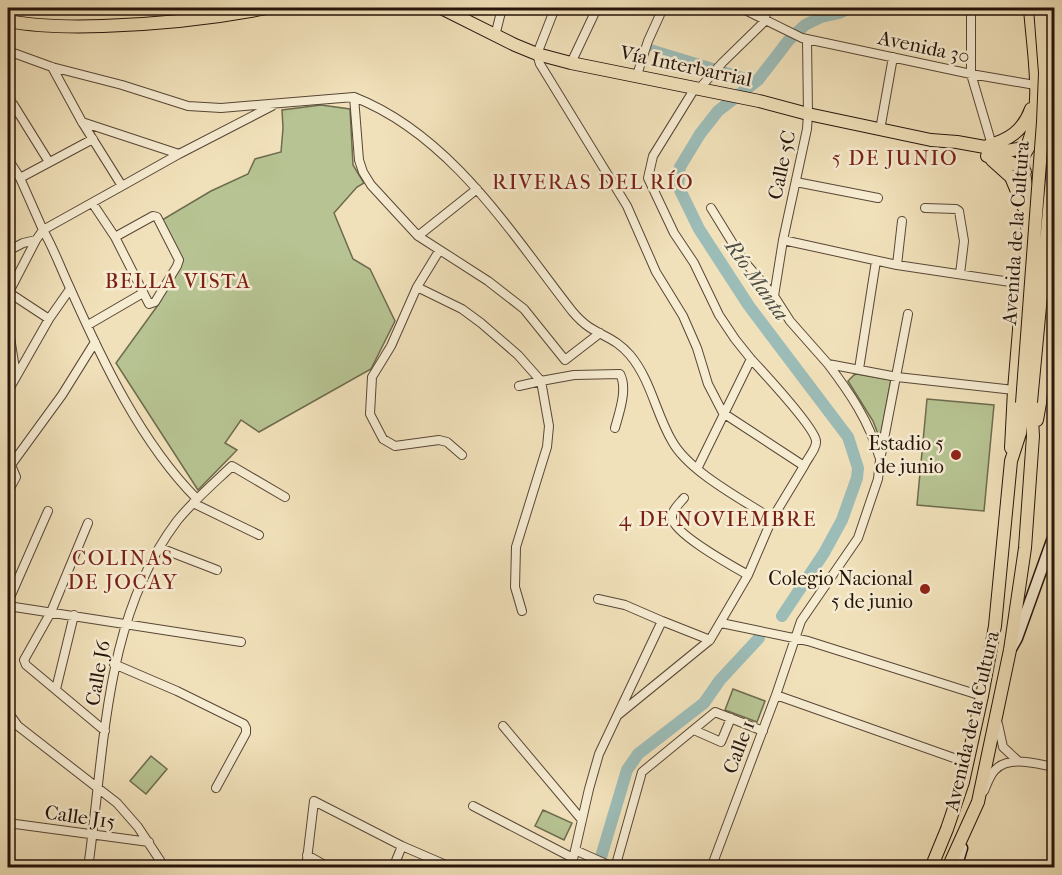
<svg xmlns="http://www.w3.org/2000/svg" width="1062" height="875" viewBox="0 0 1062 875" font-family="'IM FELL French Canon',serif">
	<rect width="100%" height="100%" fill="#f1e1ba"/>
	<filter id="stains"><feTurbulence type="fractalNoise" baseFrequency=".00333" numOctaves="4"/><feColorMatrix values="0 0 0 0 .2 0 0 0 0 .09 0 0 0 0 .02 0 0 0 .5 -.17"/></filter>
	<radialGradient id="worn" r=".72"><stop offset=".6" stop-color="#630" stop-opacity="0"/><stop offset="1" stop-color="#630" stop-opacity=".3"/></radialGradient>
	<path fill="#b7c392" stroke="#6e6b4e" stroke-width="1.5" d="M18,8H85V14Z
		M321,105L350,109L353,165L364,183L357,187L334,213L353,259L370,269L395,321L371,369L259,432L241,420L225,443L237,450L198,490L116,363L158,305L183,261L162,220L211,191L248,174L255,159L281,152L283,128L282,110Z
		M857,374L891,380L880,439L873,421L848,381L854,375Z
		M927,399L994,405L984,511L917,505Z
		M733,689L765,701L757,722L725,710Z
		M151,756L167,769L146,794L130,781Z
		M543,810L572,823L564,840L535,826Z"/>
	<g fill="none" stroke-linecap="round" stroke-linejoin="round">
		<path stroke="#9cbcb7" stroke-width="7" d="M649,47L758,80"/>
		<path stroke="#9cbcb7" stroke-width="12" d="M782,616L824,553L842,520L857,478L858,468L848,437L749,306L699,229L678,186L680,167L700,134L718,111L758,80L788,41L805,25L821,17L839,13L850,8
			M600,868L601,857L627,770L638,754L704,703L720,680L759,638"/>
		<defs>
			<path id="street" d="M555,8L537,54L540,64L627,206L656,272L683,316L697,348L708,384L723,413L804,466L772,519L748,575L710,640L618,715
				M741,8L802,38L971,74L1035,85
				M971,8V74L992,145
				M495,36L502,8
				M8,51L52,67L122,85L188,106L221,108L354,97C451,135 511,233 572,311C577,317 583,323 589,327C606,338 616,339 630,355C651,380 656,414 672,441C689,472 742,499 772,519
				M571,63L597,8
				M52,67L82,122L122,186L179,154L272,106
				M637,75L648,41L663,8
				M695,88L653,156L648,178L674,233L694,263L719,315L735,339L751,359
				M699,89L722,63L765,21L766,8
				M354,97L359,160L363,172L371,185L418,236L488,281L524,309L565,360L600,333
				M13,104L49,162
				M82,122L179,154
				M880,130L893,57
				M8,159L20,178L43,230L122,186
				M20,178L93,139
				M796,182L878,198
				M93,204L115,237L149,304L155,302L177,266L179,260L157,217L153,216L115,237
				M711,208L743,260L774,296L790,321L828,364L897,377L1014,390
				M925,208L956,209L959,211L964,241L960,274
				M418,236L477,189
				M783,240L897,265L1024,284
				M8,251L23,243L36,240L43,230C54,249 61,269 70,288C102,360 141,443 197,499
				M439,251L417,287L462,309L481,323L518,355L541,381L519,386
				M897,265L902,221
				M417,287L391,346L372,377L370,414L383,439L395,446L439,440L447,442L462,455
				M8,292L49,319
				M8,294L36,240
				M774,296L783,240L807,129L808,114L807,39
				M8,325L16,375
				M88,325L143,293
				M828,364C850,393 869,421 879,456
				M859,369L876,261
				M8,391L49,319L70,289
				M697,469L751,359C763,372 815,428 816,441C817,448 807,459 804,466
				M8,492L16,477L11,465L62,395L95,342
				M684,498C679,504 671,511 672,518C674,534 734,567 748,575
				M193,503L259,535
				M88,523L51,612L24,660L26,665L105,731
				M160,548L217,570
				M598,599L625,605L662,621
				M8,602L48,511
				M8,606L241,642
				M522,611L515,587L516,547L547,447L549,426L541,381L574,375L620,374C628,389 619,413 615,428
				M721,623L808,641L982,696
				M114,664L177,691L244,724L246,728V733L216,788
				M56,689L74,615
				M776,695L968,763
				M8,712L18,726L117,803L138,827L165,868
				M998,724L1003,747L1018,761
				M503,726L582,820
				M694,730L721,742L731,718
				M984,791C987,784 990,775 995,770C1009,755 1037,764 1054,767
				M473,806L573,858
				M8,823L149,842
				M575,850L615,868
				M307,855L330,868
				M88,868C105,751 103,619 177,521C193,501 213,484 232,466L285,497
				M306,868L314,801L402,846L453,868
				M393,868L402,846
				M571,868L589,789L599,754L662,621L710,640
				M615,868L642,772L715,712L763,731
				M711,868L776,695L801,621L858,538L878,479L880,460L908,314
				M1031,868H1046"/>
			<path id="secondary" d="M1012,647L1017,638L1054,535
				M956,868L962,848"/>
			<path id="primary" d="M441,8L515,45L537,54L571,63L759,101L808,114L931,140L957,142L1007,151L1027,147
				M8,21C39,27 72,27 103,26C161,24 211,19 267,8
				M987,146C1009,140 1023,131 1031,109
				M1027,147C1044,104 1033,53 1030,8
				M987,156C1000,158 1016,162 1025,172
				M992,160L1011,177L1023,206
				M1037,420L1040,403L1051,277L1054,259
				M1011,448L1014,390L1028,221L1027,193L1022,158L1030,145
				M931,868L947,829L963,782L982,696L995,626L1011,461L1020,433L1022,403
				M948,868L978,802L1010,650L1025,548L1033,436L1031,402"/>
		</defs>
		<use href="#street" stroke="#584636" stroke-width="10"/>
		<use href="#secondary" stroke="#25130a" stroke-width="13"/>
		<use href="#primary" stroke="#25130a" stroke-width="14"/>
		<use href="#street" stroke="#f6ecd2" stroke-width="8"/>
		<use href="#secondary" stroke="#f6ecd2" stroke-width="10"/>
		<use href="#primary" stroke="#f1e1ba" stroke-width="12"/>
		<defs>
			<path id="primary-bridge" d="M1031,402L1053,168L1054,69L1050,8
				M1022,403L1043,122L1045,73L1040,8"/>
		</defs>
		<use href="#primary-bridge" stroke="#25130a" stroke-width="14" stroke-linecap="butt"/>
		<use href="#primary-bridge" stroke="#f1e1ba" stroke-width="12"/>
	</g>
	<g fill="#8f2418" stroke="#f6ecd2" stroke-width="2">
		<circle cx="956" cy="455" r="6"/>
		<circle cx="925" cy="589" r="6"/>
	</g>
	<g text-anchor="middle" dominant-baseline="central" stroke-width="5" stroke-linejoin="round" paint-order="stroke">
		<g font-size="20" fill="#25130a" stroke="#f6ecd2">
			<text transform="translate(924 47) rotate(12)">Avenida 30</text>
			<text transform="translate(686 66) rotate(12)">Vía Interbarrial</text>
			<text transform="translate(782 165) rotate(-78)">Calle 5C</text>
			<text transform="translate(1016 233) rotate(-86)">Avenida de la Cultura</text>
			<text transform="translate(98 673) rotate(-80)">Calle J6</text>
			<text transform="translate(972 721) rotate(-77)">Avenida de la Cultura</text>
			<text transform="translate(739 747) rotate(-69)">Calle 1</text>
			<text transform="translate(80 817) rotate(8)">Calle J15</text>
		</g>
		<g font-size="20" fill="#25130a" stroke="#f6ecd2" text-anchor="end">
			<text x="944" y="443">Estadio 5<tspan x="944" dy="23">de junio</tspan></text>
			<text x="913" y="578">Colegio Nacional<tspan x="913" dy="23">5 de junio</tspan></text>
		</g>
		<g font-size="21" letter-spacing="1.5" fill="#7a1f14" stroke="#f6ecd2">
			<text x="895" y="158">5 DE JUNIO</text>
			<text x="593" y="182">RIVERAS DEL RÍO</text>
			<text x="178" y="281">BELLA VISTA</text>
			<text x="718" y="519">4 DE NOVIEMBRE</text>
			<text x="123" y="558">COLINAS<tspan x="123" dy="24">DE JOCAY</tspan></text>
		</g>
		<g font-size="21" font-style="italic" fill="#4f4e47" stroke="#f6ecd2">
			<text transform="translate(757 280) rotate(55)">Río Manta</text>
		</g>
	</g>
	<rect width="1062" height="875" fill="none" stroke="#f1e1ba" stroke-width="30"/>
	<rect x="9" y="9" width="1044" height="857" fill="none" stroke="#25130a" stroke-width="3"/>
	<rect x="15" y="15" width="1032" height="845" fill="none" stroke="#25130a" stroke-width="1.5"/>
	<rect width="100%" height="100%" filter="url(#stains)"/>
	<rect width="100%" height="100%" fill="url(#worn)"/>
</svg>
